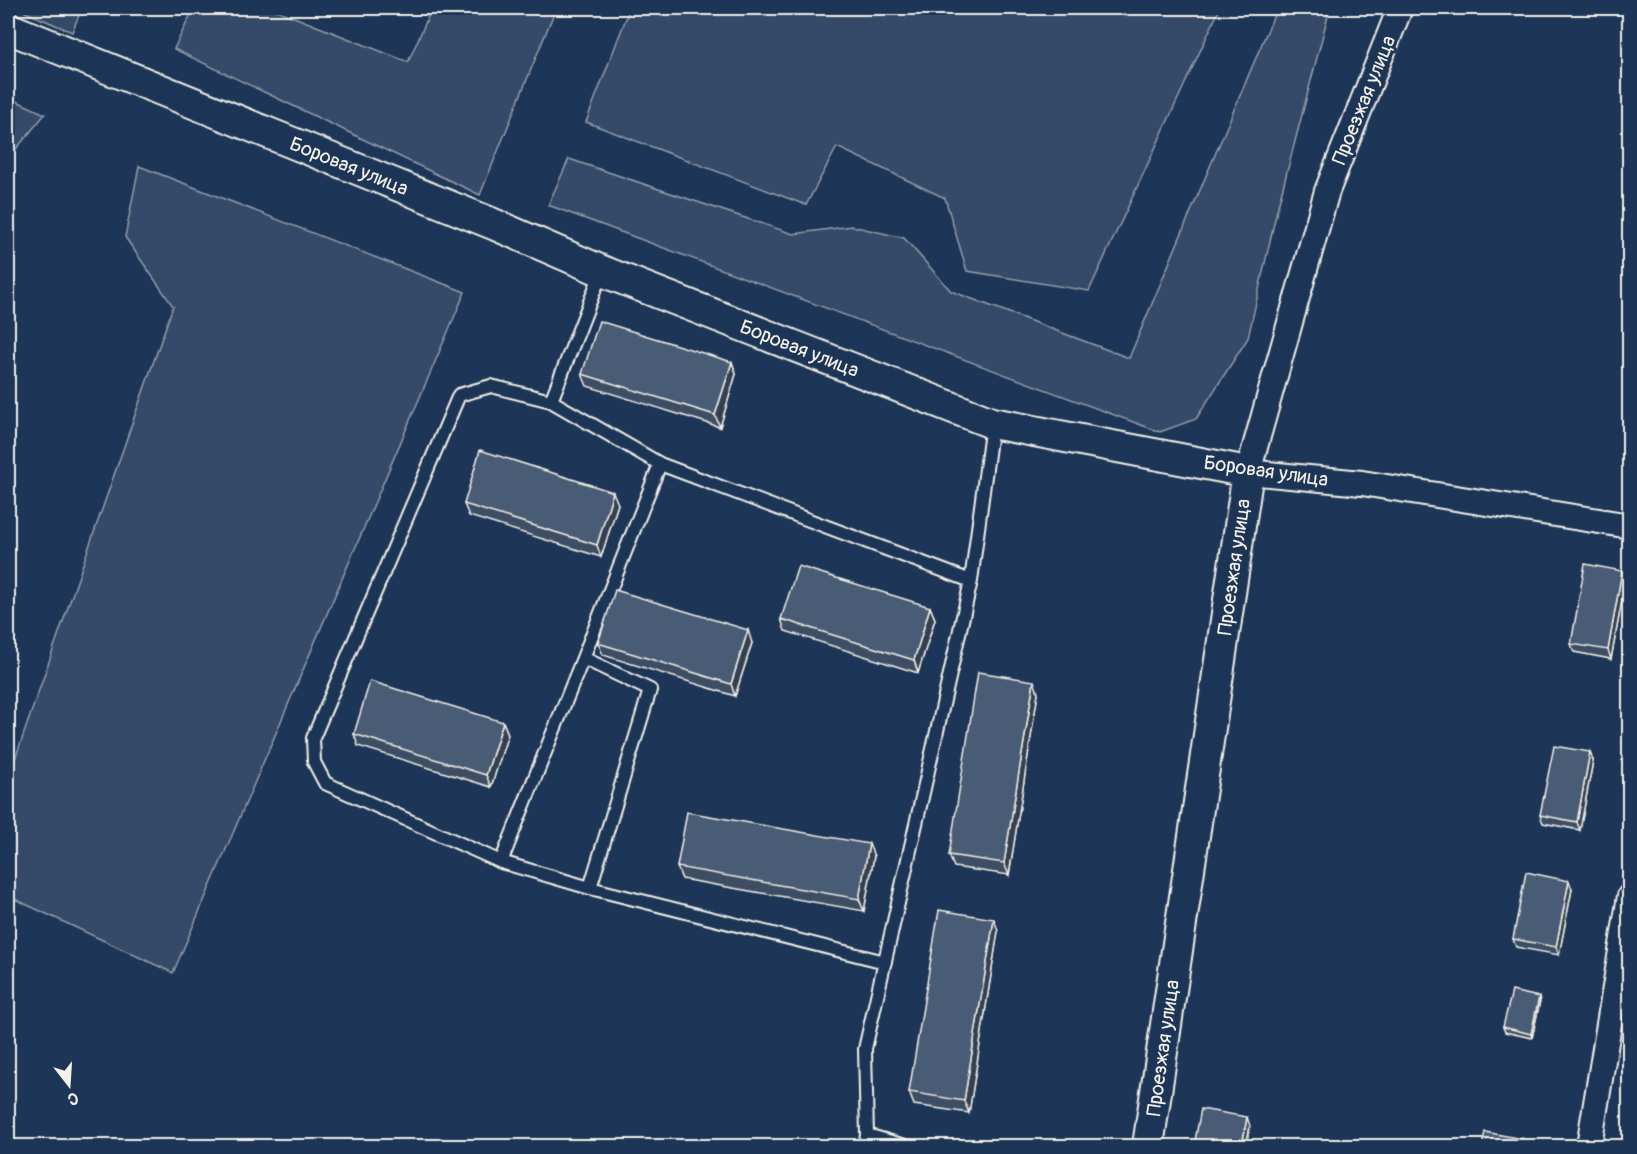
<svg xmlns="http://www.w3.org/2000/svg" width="1637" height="1154" viewBox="0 0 1637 1154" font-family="Pangolin,sans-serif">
	<rect width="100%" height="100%" fill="#1d3557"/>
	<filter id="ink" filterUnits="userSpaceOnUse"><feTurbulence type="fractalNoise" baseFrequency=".0167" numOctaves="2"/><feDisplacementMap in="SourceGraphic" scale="12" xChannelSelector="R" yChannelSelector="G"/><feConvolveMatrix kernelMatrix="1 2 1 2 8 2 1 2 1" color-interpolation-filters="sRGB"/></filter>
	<g filter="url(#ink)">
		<path fill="#354a67" stroke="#949ea8" stroke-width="1.5" d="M16,8H82L72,32Z
			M194,8H271L408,62L432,8H556L480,195L174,49Z
			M630,8H1220L1089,291L967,271L945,198L837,147L806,205L586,122Z
			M1277,8H1330L1277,210L1248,338L1196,419L1160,432L548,205L569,159L793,234L852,226L904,238L951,291L1129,358Z
			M8,97L45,114L8,159Z
			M139,166L465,292L173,973L8,896V779L173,306L125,237Z"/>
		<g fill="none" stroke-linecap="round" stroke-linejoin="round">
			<defs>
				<path id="service" d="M602,271L551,401L660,464L971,581
					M551,401L491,386L459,395L313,738L314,762L325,783L501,862L583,658L650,690L590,888L885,962
					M583,658L660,464
					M501,862L590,888
					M867,1135L905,1146
					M865,1146L867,1135L865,1049L971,581L992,424"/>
				<path id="minor" d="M1400,8L1327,191L1248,472L1362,483L1630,526
					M1589,1146L1630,896"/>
				<g id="tertiary">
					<path id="s1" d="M8,28L491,223L602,271L992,423L1248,472L1148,1146"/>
				</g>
			</defs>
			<use href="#service" stroke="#f4f1e8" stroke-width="16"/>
			<use href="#minor" stroke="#f4f1e8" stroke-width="28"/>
			<use href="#tertiary" stroke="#f4f1e8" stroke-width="34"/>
			<use href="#service" stroke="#1d3557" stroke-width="12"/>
			<use href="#minor" stroke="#1d3557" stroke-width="24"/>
			<use href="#tertiary" stroke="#1d3557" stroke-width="30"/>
		</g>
		<path fill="#3e4e64" stroke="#f4f1e8" stroke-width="1.5" d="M732,362L736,374L720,427L587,386L582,374Z
			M464,504H618L601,557L469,516Z
			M1622,571L1626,579L1611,659L1574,652L1571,644Z
			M930,607L935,619L918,673L785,631L781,619Z
			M598,643H752L735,696L603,655Z
			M1038,693L1009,875L954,867L949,855Z
			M503,722L508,734L491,787L358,746L354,734Z
			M1593,761L1580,830L1543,823L1540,815Z
			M874,856L864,911L682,879L677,867Z
			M1572,889L1559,955L1516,947L1513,939Z
			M998,931L969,1113L914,1105L909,1092Z
			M1539,997L1540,1001L1532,1038L1505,1032L1503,1027Z"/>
		<path fill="#324051" stroke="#f4f1e8" stroke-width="1.5" d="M732,362L736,374L720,427L715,415Z
			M613,492L618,504L601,557L597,545Z
			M1622,571L1626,579L1611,659L1608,650Z
			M930,607L935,619L918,673L914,660Z
			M748,630L752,643L735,696L731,684Z
			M1034,681L1038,693L1009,875L1004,863Z
			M503,722L508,734L491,787L486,775Z
			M1590,752L1593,761L1580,830L1577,822Z
			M869,844L874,856L864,911L859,899Z
			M1569,881L1572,889L1559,955L1556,947Z
			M994,919L998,931L969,1113L964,1101Z
			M1539,997L1540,1001L1532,1038L1531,1034Z
			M1247,1117L1250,1126L1246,1146H1242Z
			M1523,1139L1526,1146H1522Z"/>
		<path fill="#485b74" stroke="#f4f1e8" stroke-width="1.5" d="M599,321L732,362L715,415L582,374Z
			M480,450L613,492L597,545L464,504Z
			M1585,564L1622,571L1608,650L1571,644Z
			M798,566L930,607L914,660L781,619Z
			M615,590L748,630L731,684L598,643Z
			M978,672L1034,681L1004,863L949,855Z
			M370,681L503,722L486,775L354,734Z
			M1554,746L1590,752L1577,822L1540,815Z
			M687,812L869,844L859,899L677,867Z
			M1526,872L1569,881L1556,947L1513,939Z
			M939,910L994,919L964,1101L909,1092Z
			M1512,991L1539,997L1531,1034L1503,1027Z
			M1201,1109L1247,1117L1242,1146H1194Z
			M1485,1132L1523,1139L1522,1146H1482Z"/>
	</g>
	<g text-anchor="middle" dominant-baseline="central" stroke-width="6" stroke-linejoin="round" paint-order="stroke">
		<g font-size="20" fill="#f4f1e8" stroke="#1d3557">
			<text transform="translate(1364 100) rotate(-68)">Проезжая улица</text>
			<text stroke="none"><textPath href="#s1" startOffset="368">Боровая улица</textPath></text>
			<text stroke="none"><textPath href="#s1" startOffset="854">Боровая улица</textPath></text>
			<text transform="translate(1266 471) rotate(8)">Боровая улица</text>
			<text transform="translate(1234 567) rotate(-82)">Проезжая улица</text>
			<text transform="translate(1163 1048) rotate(-82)">Проезжая улица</text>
		</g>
	</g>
	<rect width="1637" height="1154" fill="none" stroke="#1d3557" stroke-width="30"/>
	<rect x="15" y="15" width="1607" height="1124" fill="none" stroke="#f4f1e8" stroke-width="2" filter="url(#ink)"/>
	<g transform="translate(69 1085) rotate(163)" stroke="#1d3557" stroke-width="4.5" paint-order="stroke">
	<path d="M0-4.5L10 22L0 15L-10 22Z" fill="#f4f1e8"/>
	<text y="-9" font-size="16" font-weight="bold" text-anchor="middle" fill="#f4f1e8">С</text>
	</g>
</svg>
